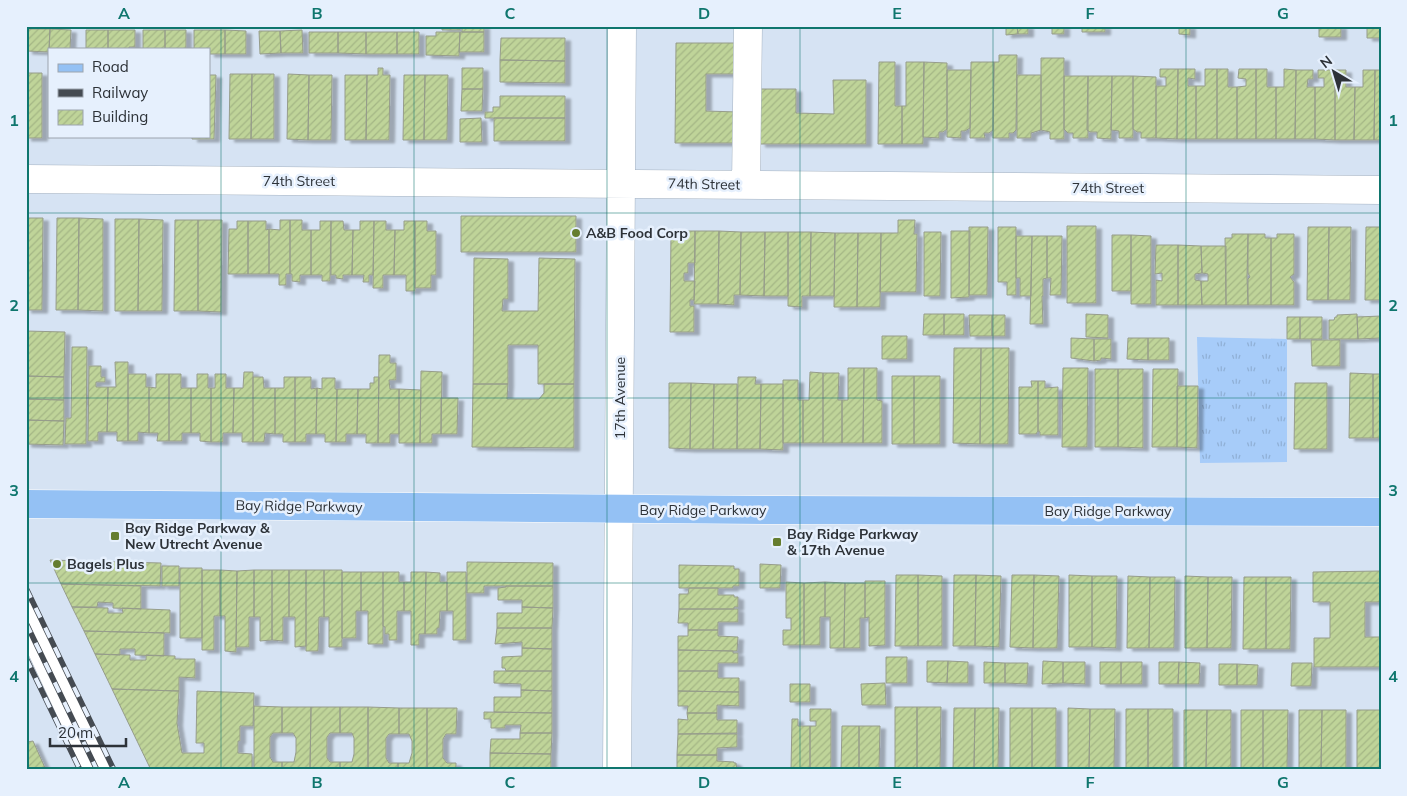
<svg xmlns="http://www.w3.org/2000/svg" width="1407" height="796" viewBox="0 0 1407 796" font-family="Mulish,sans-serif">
	<defs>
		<pattern id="grass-tufts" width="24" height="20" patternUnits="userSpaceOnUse" patternTransform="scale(1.25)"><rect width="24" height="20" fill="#a7ccf9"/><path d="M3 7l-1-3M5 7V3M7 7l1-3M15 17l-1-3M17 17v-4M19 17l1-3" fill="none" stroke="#90b0d6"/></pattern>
		<pattern id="building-hatch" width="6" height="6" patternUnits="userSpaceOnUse" patternTransform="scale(1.25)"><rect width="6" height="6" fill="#bfd499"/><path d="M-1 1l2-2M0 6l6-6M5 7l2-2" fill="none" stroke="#a4b685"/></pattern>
		<filter id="shadow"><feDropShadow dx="5.5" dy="3" stdDeviation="1" flood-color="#0004"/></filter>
	</defs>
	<rect width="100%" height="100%" fill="#d6e3f3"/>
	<path fill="url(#grass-tufts)" d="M1197,337L1287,339V462L1200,463Z"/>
	<path fill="url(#building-hatch)" stroke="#969c8b" filter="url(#shadow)" d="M442,26H460V30H442Z
		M462,26H484V32H462Z
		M1006,26H1017L1018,34L1006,35Z
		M1017,26H1028V34H1018Z
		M1052,26H1064V34H1052Z
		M1082,26H1105V32H1082Z
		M1179,26H1190V35L1179,34Z
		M1319,26H1341V37H1319Z
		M1367,26H1381V38H1367Z
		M28,29H50L49,52L27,51Z
		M50,29L71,30L70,49H49Z
		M86,30H108V49H86Z
		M108,30H135V47H129V49H108Z
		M143,30H165V49H143Z
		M165,30H186V49H165Z
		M194,30H225V54H209V49H194Z
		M225,30L246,31V54H225Z
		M302,30L303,53H281L280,31Z
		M259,31H280L281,53L260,54Z
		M309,32H338V53H309Z
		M338,32H366V54L338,53Z
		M366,32H397V54H366Z
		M397,32H419V54H397Z
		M436,32H460L459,56L426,55V36H436Z
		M460,32H484V52H459Z
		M501,38H565V61L500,60Z
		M676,43H738V74H706V111L738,112V143H675Z
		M999,55H1017L1016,130L1013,133H1009V138H993L994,62H999Z
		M1041,58H1064V139H1050V132L1041,130Z
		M500,60L565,61V83L500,82Z
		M879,62H895V106H902V144H878Z
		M906,62H924L923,144H902V106H906Z
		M924,62L947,63V129L943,132H939V138L923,137Z
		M971,62H994L993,130L989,133H984L985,138H970Z
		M378,68H383V75H390L389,140H366L367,75H378Z
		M462,68H483V89H462Z
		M1160,69H1178L1177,139L1156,138V86H1166V77H1160Z
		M1178,69H1195V79L1188,78V86H1196V139H1177Z
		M1205,69H1217V139H1196V86H1205Z
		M1217,69H1228V87H1237V139H1217Z
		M1239,69H1256V139H1237V87L1246,86V79L1238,78Z
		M1256,69H1267V87H1276V139H1256Z
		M1284,69L1296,70L1295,139H1276V87H1284Z
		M947,70H971L970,128L965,131H961V138L947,137Z
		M1296,70H1313V79H1308L1307,87H1315V139H1295Z
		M1318,70H1335V140L1315,139V87H1324V78H1318Z
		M1335,70H1346V87H1355L1354,140H1335Z
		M1363,70H1375L1374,140H1354L1355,87H1363Z
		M1375,70H1381V140H1374Z
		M26,73H42V138H26Z
		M230,74H252L251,139H229Z
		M252,74H274V139H251Z
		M288,74L309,75L308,140L287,139Z
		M209,75H216L214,139H192V136H209Z
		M309,75H332L331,140H308Z
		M345,75H367L366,140H345Z
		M404,75H425L424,140H403Z
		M425,75H448L447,140H424Z
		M1017,75H1041V130L1031,133V138H1017Z
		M1064,76H1088V138H1073V133H1068L1064,129Z
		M1088,76H1112L1111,139L1097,138V132H1090L1087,130Z
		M1112,76H1133V138H1119V131L1111,130Z
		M1133,76L1156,77V138H1141V132H1137L1133,129Z
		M833,80H866V144H760V89H796V113L834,114Z
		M462,89H483L482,111H461Z
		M500,96H565V118H485V112H493V107H500Z
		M481,118L482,142H460V119Z
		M494,118H565V141H494Z
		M461,216H576V252H461Z
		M26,218H43L42,310H26Z
		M57,218H79L78,310H56Z
		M79,218L103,219V311L78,310Z
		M115,219H139L138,311H115Z
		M139,219L163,220L162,311H138Z
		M175,220H198V311H174Z
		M198,220H222L221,312L198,311Z
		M280,220H290V274H286V285H279V274H269V229L280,230Z
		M290,220H302V230H311V275H300V282L292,281V274H290Z
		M898,220H915L914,234H917L916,292H880L881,233H898Z
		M237,221H248V274H228L229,229H237Z
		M248,221H266V230L269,229V274H248Z
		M320,221H331L330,281H322V275H311V230H320Z
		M331,221H343L344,230H353L352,275H343V279L336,278V275H331Z
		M360,221H374L373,275H369V282H363L364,275H352L353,230H360Z
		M374,221H386V230H395L394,275H383V288H373Z
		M404,221H415V291H406V275H394L395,230H404Z
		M415,221H427V231H436V275H431V288H415Z
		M1067,226H1096V303H1067Z
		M969,227H988L987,295H969Z
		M998,227H1016V295H1007V282H998Z
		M1308,227H1329L1328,300H1307Z
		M1329,227H1351L1350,300H1328Z
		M1366,227H1381V300H1365Z
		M671,231H695V263H688V273H684V281H695L694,300H690V306H694V332H670Z
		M695,231H719L718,304H694Z
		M719,231L741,232L740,295H734V305L718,304Z
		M951,231H970L969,297L951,298Z
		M741,232H765L764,296L740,295Z
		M765,232H788V296H764Z
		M788,232H811L810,296H802V307L788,306Z
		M811,232L835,233L834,296H810Z
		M924,232H941L940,296H924Z
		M835,233H858L857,307H834Z
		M858,233H881L880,307H857Z
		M1232,234H1248L1247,277L1248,305H1226L1225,238H1232Z
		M1248,234H1265V238H1271V305H1248V279L1250,277L1248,273Z
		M1277,234H1294V274L1290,277L1294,282V305H1271V238H1277Z
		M1112,235H1131V291H1112Z
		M1131,235L1151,236V304H1131Z
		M1016,236H1032L1031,296H1020V278H1016Z
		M1032,236H1047V278L1043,279V296H1042L1043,324H1030Z
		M1047,236H1062L1061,295H1050L1051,278H1047Z
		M1156,245H1178V305H1156V280L1162,281V273L1155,274Z
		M1178,245L1201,246L1202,273L1195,274V280L1201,281L1202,305H1178Z
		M1201,246H1226V305H1202L1201,281H1208V274L1202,273Z
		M474,258L508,259V299H503L502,311H538L539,258L575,259L574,384H538V345H508V384H473Z
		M924,314H944V335H923Z
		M944,314H964V335H944Z
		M1086,314L1108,315V338L1086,337Z
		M1357,314L1358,339H1329V320H1334L1335,317H1337V315Z
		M969,315H992V336H970Z
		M992,315H1005V336H992Z
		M1381,316V338L1358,339L1357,317Z
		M1287,317H1300V339H1287Z
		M1300,317H1322V339H1300Z
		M26,331L65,332L64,377L26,376Z
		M882,336H907V359H882Z
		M1071,338L1094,339V361L1071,358Z
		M1128,338H1148V360L1127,359Z
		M1148,338H1169V360H1148Z
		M1094,339H1111V359L1101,358V360L1094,361Z
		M1311,340H1340V366H1312Z
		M72,347H87L86,444H65L66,418H71Z
		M954,348H981L980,444L953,443Z
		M981,348H1009L1008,444H980Z
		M379,355H390V363H396V380H389L390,389H399V434H390V443H378Z
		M115,362H128V441H117V432H107L108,387H116Z
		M89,366H101V377H105V382H96V387H108L107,432H98V441H88Z
		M848,368H864L863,443H842V400H848Z
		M864,368H877V400L882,401V443H863Z
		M1063,368H1088L1087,447H1062Z
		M1095,369H1118V447H1095Z
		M1118,369H1143V448L1118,447Z
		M1153,369H1178L1177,447H1152Z
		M421,371L442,372L441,434H432V443H420Z
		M244,372H253V442H242V433H233L234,388H243Z
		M810,372L823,373V443H803V400H809Z
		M823,373H839L838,400H842V443H823Z
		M1350,373L1373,374V438H1349Z
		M128,374H146V387H149V433L138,432V441H128Z
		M156,374H169V441H157L158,433H149V387L156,388Z
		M169,374H181V388H191V433H182V441H169Z
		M197,374H208V388H211V442L200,441V433H191V388H197Z
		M215,374H226V388H234L233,433H223V442H211V388H215Z
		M1373,374H1381V438H1373Z
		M26,376L64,377V400L26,399Z
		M892,376H914V444H892Z
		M914,376H940V444H914Z
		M253,377H263L264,388H275V434L265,433L264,442H253Z
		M284,377H295V442H283V434H275V388H284Z
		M295,377H311V389L317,388L316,434H306V442H295Z
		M374,377H379L378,443H366V434H357L358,389H370V383H374Z
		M738,377H756L755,384H761L760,449H737Z
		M322,378H335V389H337L336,442H325V434H316L317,388L322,389Z
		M783,380H798V400H803V443H783Z
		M1031,381H1038V431L1036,434H1019V387H1032Z
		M1038,381H1045V388L1058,387V435H1040V432L1038,431Z
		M669,383H691L690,449L669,448Z
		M691,383L714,384L713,449H690Z
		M1295,383H1327V449H1294Z
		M473,384H508L507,399H539L544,393V384H574V448L472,447Z
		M714,384H737V449H713Z
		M761,384H783V450L760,449Z
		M1177,386H1198L1197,448L1177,447Z
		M337,389H358L357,434H346V442H336Z
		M399,389L421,390L420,443H399Z
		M441,398H458L457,434H441Z
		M26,399L64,400V421L26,420Z
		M26,420L64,421L63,445L26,444Z
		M50,560L161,563L160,586L61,584Z
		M467,562L553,563V586H484V593H467Z
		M760,564L781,565L780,588H760Z
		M679,565L734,566V569H739V586H733V588H679Z
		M162,566H179V586H162Z
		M180,568H202V638H180Z
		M202,570H220V616H214V650H202Z
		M220,570L237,571L236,652L225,651V616H220Z
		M254,570V617H249V647H236L237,571Z
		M254,570H272V640L260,641V617H254Z
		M272,570H289V617H283V641L272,640Z
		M289,570H306V646L295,647V617H289Z
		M306,570H324V617H319L318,651H306Z
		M324,570H342V647H329V617H324Z
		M1381,571V602H1365V637H1381V667H1314V638H1330V602H1313V572Z
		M342,572H361V611H356V638H342Z
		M361,572H383V644H368V611H361Z
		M383,572H399V582H404V611H397V640H389V634H385V627L383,626Z
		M411,572H426L425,634H419V645H411V611H404V582H411Z
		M426,572L440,573V582H447V611H440L439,628H437V634H425Z
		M447,572H466V640H453V611H447Z
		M896,575H918V646H895Z
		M918,575L942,576V646H918Z
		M954,575H976L975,646H953Z
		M976,575L1001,576L999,647L975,646Z
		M1012,575H1034L1033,648L1010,647Z
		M1034,575L1059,576L1057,648H1033Z
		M1069,575L1092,576V647H1069Z
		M1092,576H1117L1116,648L1092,647Z
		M1128,576L1150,577L1149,648H1127Z
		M1185,576L1208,577L1207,648H1185Z
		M1150,577H1175L1174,648H1149Z
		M1208,577H1232L1231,648H1207Z
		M1244,577H1266V649H1243Z
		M1266,577H1291L1290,649H1266Z
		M865,581H885V645L869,646V617L865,618Z
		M786,582L804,583V645H783V630H791V618H786Z
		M825,582V617H820V645H804V583Z
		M825,582L845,583L844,648H830V617H825Z
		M845,583H865V618H860V648H844Z
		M61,584L141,586V609L113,608V603L98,602L97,607H72Z
		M506,586H553V608L522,607V600H498V588L506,587Z
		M689,588H718V595H734V597H738V607H734V609H679V594H688Z
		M72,607L108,608V613H123L122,608L170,610V633L84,631Z
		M522,607L553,608L552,628H497V613H522Z
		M679,609H738V622H718V630H688V623H678Z
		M497,628H552V649L522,648V642L495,644Z
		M688,630H718V636L738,637L737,651L678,650V636H688Z
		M84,631L164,633V656L135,655V649H120V655L95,654Z
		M522,648L552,649V671H506L505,668H502V657L522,656Z
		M678,650L733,651V653H738V663H718V671H678Z
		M95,654L130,655V660H146V655L175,656V659H195V678L179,677V691L112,689Z
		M886,657H907V683H886Z
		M927,661H948L947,683L927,682Z
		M948,661L968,662V683H947Z
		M1043,661L1063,662V683L1042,684Z
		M984,662L1005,663V683H984Z
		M1063,662H1085V684L1063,683Z
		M1100,662H1121V684H1100Z
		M1121,662H1142V684H1121Z
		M1159,662H1179L1178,684H1159Z
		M1179,662L1200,663L1199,684H1178Z
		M1005,663H1028L1027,684L1005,683Z
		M1292,663H1312L1311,686H1291Z
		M1219,664H1237V685H1219Z
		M1237,664L1258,665L1257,685H1237Z
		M494,671H552V691L521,690V684L494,683Z
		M678,671H718V678H739V692L678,691Z
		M885,683L886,705H862L861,684Z
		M790,684H810V702H790Z
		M112,689L179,691L177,723L182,753H204V743H196L197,691L254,693L253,726H240V741H238V753L252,754V770H151Z
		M521,690L552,691V713L494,712V697H521Z
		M678,691L739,692V706L717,705V713H687L688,706H678Z
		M254,706L282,707V733H273L270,737V757L273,762H282V770H254Z
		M282,707H311L310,770H282V762H294L296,752V738L293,733H282Z
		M311,707H340V733H330L327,737V758L330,762H340V770H310Z
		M340,707H368V770H340V762H352L354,754V738L352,733H340Z
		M368,707L399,708V734H389L386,738V758L389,763H398V770H368Z
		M895,707H917V770H895Z
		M917,707H941L940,770H917Z
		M399,708H427V770H398V763H409L412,753V741L409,734H399Z
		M427,708H457L456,734H446L443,739V758L447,763H456V770H427Z
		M954,708H975L974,770H953Z
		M975,708H999L998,770H974Z
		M1010,708H1032V770H1010Z
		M1032,708H1056V770H1032Z
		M1068,708L1090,709L1089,770H1068Z
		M810,709H831V770H810V726H816V721H810Z
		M1090,709H1115L1114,770H1089Z
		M1126,709H1148V770H1126Z
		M1148,709H1173V770H1148Z
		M1184,710H1207L1206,770H1184Z
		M1207,710H1231V770H1206Z
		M1241,710H1263V770H1241Z
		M1263,710H1288L1287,770H1263Z
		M1299,710H1322L1321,770H1299Z
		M1322,710H1346V770H1321Z
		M1357,710H1380V770H1357Z
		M1380,710H1381V770H1380Z
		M484,712L552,713V733H520L521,725H505V728H491V719H484Z
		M687,713H717V720H737V733L678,734V719L688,720Z
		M792,719H798V726H810V770H791Z
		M842,726H859V770H841Z
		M859,726H880L879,770H859Z
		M520,733H552L551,754L490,753L491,739H520Z
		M678,734H737V747L717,748V755H677Z
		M33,741L46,770H27V742Z
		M490,753L551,754V770H490Z
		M677,755H717V761L734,762V763H736L737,770H677Z"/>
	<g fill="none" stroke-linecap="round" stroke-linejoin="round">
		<defs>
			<path id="minor" d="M26,179L1381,190
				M746,185L748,26
				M26,616L98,770
				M617,770L622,26"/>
			<path id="major" d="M26,504L777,510L1381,512"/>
		</defs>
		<use href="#minor" stroke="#a5b2c1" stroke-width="29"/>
		<use href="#major" stroke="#fff" stroke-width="29"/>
		<use href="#minor" stroke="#fff" stroke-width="28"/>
		<use href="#major" stroke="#94c1f4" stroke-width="28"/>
		<defs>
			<path id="rail" d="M26,588L114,770
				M26,623L97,770
				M26,658L80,770"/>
		</defs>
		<use href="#rail" stroke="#454b52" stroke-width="5.5"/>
		<use href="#rail" stroke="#e6f0fd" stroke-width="4" stroke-dasharray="11" stroke-linecap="butt"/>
	</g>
	<path fill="none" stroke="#0f766e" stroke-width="1" stroke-opacity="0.55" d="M221,26V770M414,26V770M607,26V770M800,26V770M993,26V770M1186,26V770M26,213H1381M26,398H1381M26,583H1381"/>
	<g fill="#657d2f" stroke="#e6f0fd" stroke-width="2">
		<circle cx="576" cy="233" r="5"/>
		<rect x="110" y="531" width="10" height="10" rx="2.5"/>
		<rect x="772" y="537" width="10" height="10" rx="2.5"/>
		<circle cx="57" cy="564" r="5"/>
	</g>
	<g text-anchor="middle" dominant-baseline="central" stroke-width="5" stroke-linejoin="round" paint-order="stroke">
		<g font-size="14" fill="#2d3238" stroke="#e6f0fd">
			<text x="299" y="181">74th Street</text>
			<text transform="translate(704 184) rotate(1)">74th Street</text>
			<text x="1108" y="188">74th Street</text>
			<text transform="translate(620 398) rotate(-90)">17th Avenue</text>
			<text transform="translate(299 506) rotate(1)">Bay Ridge Parkway</text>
			<text x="703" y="510">Bay Ridge Parkway</text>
			<text x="1108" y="511">Bay Ridge Parkway</text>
		</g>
		<g font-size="14" font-weight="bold" fill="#2d3238" stroke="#e6f0fd" text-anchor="start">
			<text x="586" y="233">A&amp;B Food Corp</text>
			<text x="125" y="528">Bay Ridge Parkway &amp;<tspan x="125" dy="16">New Utrecht Avenue</tspan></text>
			<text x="787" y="534">Bay Ridge Parkway<tspan x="787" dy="16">&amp; 17th Avenue</tspan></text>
			<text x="67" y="564">Bagels Plus</text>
		</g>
	</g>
	<rect width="1407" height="796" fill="none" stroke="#e6f0fd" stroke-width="55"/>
	<rect x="48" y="48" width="162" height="90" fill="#e6f0fd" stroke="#9ca4ae"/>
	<rect x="58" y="64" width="25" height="8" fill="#94c1f4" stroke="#9ca4ae"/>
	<text x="92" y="72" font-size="15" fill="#2d3238">Road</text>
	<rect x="58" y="89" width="25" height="8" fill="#454b52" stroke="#9ca4ae"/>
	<text x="92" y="98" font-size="15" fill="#2d3238">Railway</text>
	<rect x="58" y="110" width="25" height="15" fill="url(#building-hatch)" stroke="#9ca4ae"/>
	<text x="92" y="122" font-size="15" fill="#2d3238">Building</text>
	<g transform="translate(1334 72) rotate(322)" stroke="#e6f0fd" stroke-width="4" paint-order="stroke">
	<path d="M0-4L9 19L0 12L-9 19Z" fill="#2d3238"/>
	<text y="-8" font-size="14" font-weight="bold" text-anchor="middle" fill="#2d3238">N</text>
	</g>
	<path d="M50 738v8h76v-8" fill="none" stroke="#2d3238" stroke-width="2.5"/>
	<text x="58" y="738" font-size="15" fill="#2d3238" stroke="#e6f0fd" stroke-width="4" paint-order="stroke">20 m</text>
	<rect x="28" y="28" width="1352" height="740" fill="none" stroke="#0f766e" stroke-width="2"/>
	<g font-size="16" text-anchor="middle" font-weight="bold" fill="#0f766e">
		<text x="124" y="19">A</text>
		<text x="317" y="19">B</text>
		<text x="510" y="19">C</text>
		<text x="704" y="19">D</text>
		<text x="897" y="19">E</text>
		<text x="1090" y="19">F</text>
		<text x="1283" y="19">G</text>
		<text x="14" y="126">1</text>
		<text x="1393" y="126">1</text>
		<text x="14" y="311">2</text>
		<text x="1393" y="311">2</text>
		<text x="14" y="496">3</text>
		<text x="1393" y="496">3</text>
		<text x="14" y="682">4</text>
		<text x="1393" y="682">4</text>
		<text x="124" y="788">A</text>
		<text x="317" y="788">B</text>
		<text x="510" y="788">C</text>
		<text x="704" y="788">D</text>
		<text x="897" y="788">E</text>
		<text x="1090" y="788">F</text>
		<text x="1283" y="788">G</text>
	</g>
</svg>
